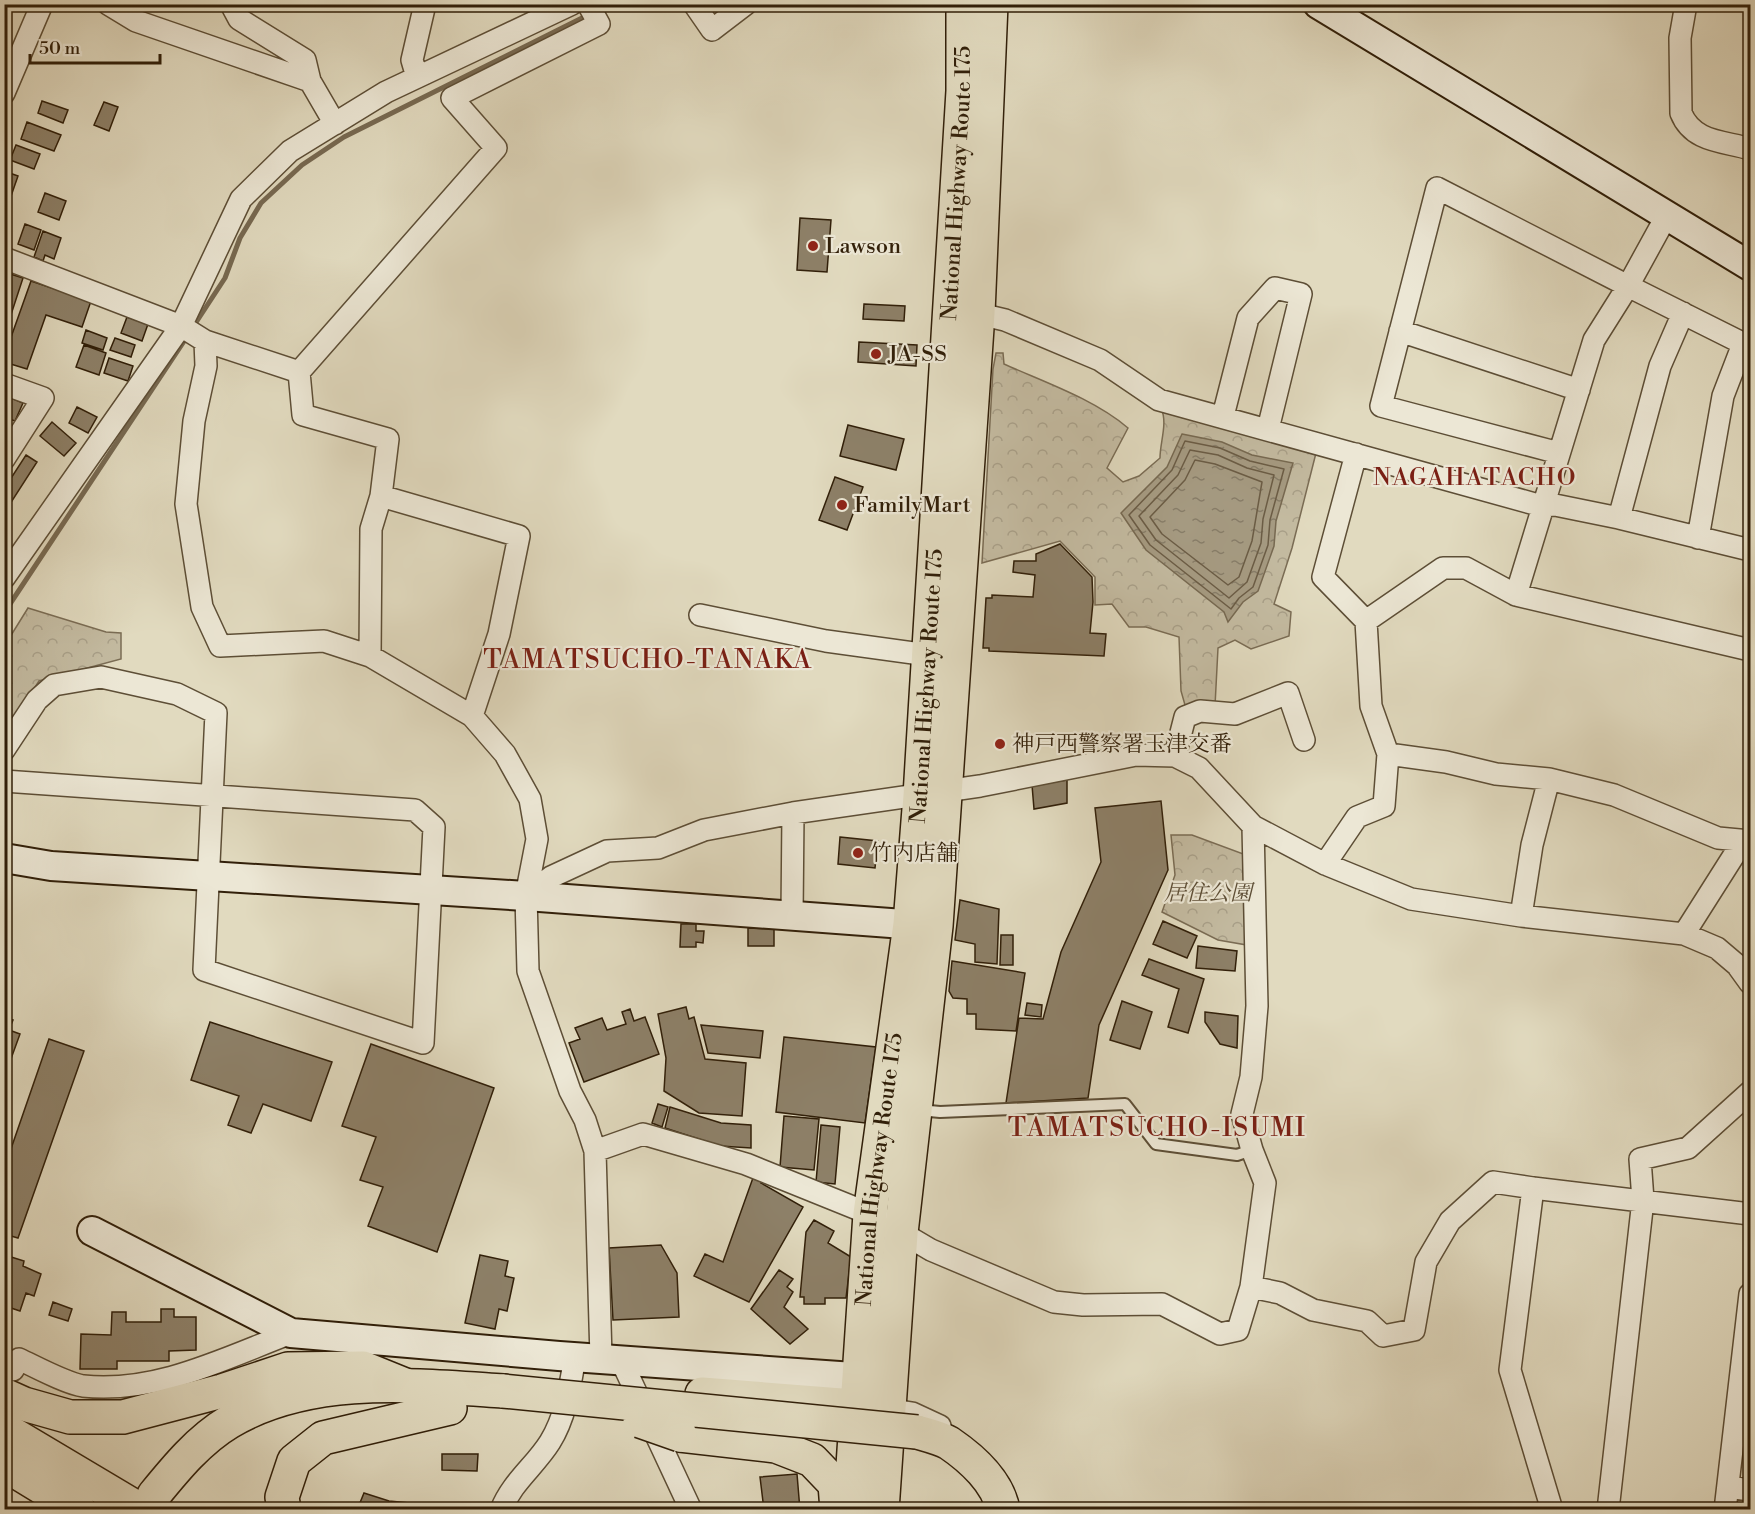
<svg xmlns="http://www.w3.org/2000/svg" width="1755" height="1514" viewBox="0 0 1755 1514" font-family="'Libre Bodoni','Noto Serif JP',serif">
	<defs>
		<pattern id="forest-crowns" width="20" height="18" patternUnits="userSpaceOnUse" patternTransform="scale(1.5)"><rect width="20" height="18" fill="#c3baa0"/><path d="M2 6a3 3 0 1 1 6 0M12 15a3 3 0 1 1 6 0" fill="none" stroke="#a89f88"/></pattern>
		<pattern id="water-ripples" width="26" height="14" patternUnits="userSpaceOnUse" patternTransform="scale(1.5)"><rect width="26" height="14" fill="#a59a81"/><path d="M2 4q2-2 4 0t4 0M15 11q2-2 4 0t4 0" fill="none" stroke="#877d68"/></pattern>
	</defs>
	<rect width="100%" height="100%" fill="#e1dabf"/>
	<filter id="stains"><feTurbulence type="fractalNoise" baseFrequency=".00333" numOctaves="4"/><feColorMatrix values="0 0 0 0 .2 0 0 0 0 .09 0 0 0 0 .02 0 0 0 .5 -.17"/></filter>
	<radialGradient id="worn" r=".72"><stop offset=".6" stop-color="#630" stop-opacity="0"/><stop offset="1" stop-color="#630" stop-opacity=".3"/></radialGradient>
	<path fill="url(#forest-crowns)" stroke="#7a6c54" stroke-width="1.5" d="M996,353H1003L1004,364C1044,382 1094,399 1128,428L1107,468L1123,482L1139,476L1160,458C1160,442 1168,423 1161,408L1316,453L1292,548L1274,604L1291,612L1289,636L1251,649L1235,640L1218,648L1215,706L1185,705L1181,691L1179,637L1146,627H1129L1112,604L1095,605V577L1060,541L982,563L993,369Z
		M28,608L106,632L121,633V659L39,681L5,735V645Z
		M1171,835H1192L1246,855L1247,945L1218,940L1162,912L1175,875Z"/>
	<path fill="url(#water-ripples)" stroke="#776951" stroke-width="1.5" d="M1182,434L1222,442L1252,455L1293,463L1276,521L1274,546L1258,591L1243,602L1228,622L1224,612L1146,550L1121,513L1167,467Z"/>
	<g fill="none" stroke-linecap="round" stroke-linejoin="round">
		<path stroke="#6b5c45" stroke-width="1.5" d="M1185,441L1220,448L1250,461L1284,469L1270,520L1268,545L1253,587L1239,598L1231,609L1150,545L1129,515L1172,470Z
			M1190,450L1218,455L1247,468L1274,475L1263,519L1261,543L1247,582L1229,598L1156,540L1139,516L1178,475Z
			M1195,460L1215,464L1262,482L1252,541L1239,577L1228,585L1162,534L1150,517L1185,480Z"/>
		<path stroke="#776951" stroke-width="5" d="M596,11L608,4
			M193,327L225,278L240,238L261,203L302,165L344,137L588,15
			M4,613L188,335"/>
	</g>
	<path fill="#8d8068" stroke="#311f09" stroke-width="1.5" d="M42,101L68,110L63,123L38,113Z
		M104,102L118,107L109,131L94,125Z
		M27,122L61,135L54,151L21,139Z
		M16,145L40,154L34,169L10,160Z
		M4,171L18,176L11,196L4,194Z
		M45,193L66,201L59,220L38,212Z
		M800,218L831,220L827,272L797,270Z
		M25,224L41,230L34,250L18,244Z
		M43,231L61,238L54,259L45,255L43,261L34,257Z
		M4,272L23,278L4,336Z
		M31,281L91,301L82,327L46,315L27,369L4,362V357Z
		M864,304L905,306L904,321L863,319Z
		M127,317L148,324L142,341L121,333Z
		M86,330L107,338L103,350L82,343Z
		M115,338L135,345L131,357L110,350Z
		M859,342L917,345L916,366L858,362Z
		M84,345L106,353L99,375L76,367Z
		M109,358L133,366L128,381L104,373Z
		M4,395L23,403L15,421L4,417Z
		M77,407L97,417L88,433L69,423Z
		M52,422L76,443L64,456L40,436Z
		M848,425L904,439L896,470L840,456Z
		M26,455L37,462L10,504L4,500V489Z
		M835,477L863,487L847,530L819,520Z
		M1060,544L1092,577L1093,602L1090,633L1106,634L1104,656L989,651V648H983L986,598H992V595L1033,597L1035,575L1013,572L1014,561H1036V554Z
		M1067,780V803L1034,809L1032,785Z
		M1161,801L1168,870L1099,1025L1088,1098L1006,1103L1019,1018L1043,1019L1061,952L1101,862L1095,808Z
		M840,837L878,841L875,868L838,864Z
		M960,900L999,909L997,964L975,962V944L955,940Z
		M1163,921L1197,936L1187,958L1153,944Z
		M681,924H696V931H704L703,943L696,942V947H680Z
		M748,928L774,929V946H748Z
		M1001,935H1013V965H1000Z
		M1198,946L1237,951L1235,971L1196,968Z
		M1149,959L1204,979L1188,1033L1168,1027L1179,989L1142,975Z
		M952,961L1025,973L1016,1031L976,1029V1014H967V999L953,998L949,991Z
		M1122,1001L1152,1012L1140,1049L1110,1040Z
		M1027,1003L1042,1005L1041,1017L1025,1015Z
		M686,1007L689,1019L694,1017L705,1059L746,1063L742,1116L699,1113L664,1091L666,1058L658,1014Z
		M630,1009L634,1021L645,1017L659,1054L584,1082L569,1043L580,1039L575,1028L602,1018L607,1030L626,1024L622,1012Z
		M1205,1012L1238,1016L1237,1048L1220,1044L1205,1022Z
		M4,1017L13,1020L9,1030L20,1034L4,1078Z
		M210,1022L332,1062L311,1121L263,1104L251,1133L228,1125L239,1096L191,1080Z
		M701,1025L763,1031L760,1058L708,1053Z
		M784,1037L876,1047L865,1123L776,1112Z
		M49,1039L84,1051L18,1238L4,1234V1169Z
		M371,1044L494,1088L437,1252L368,1226L383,1187L360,1180L376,1137L342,1126Z
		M658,1104L668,1107L662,1127L652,1123Z
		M670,1107L721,1123L751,1125V1148L720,1146L665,1128Z
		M784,1116L819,1119L814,1170L780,1167Z
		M821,1125L840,1127L835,1184L816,1182Z
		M754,1175L765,1176L761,1183L803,1207L749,1302L694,1276L705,1254L723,1262Z
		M814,1220L834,1231L828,1243L851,1257L846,1298H825V1304H804V1297H800L806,1232Z
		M661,1245L677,1273L679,1317L613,1320L609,1248Z
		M480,1255L508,1261L505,1276L514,1278L507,1311L499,1309L495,1329L465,1323Z
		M8,1256L24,1261L23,1266L41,1274L34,1296L26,1293L20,1311L8,1307L5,1312L4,1259L7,1260Z
		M779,1270L793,1279L787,1287L793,1292L784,1307L808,1329L790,1344L751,1309Z
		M53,1302L72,1309L68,1321L49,1315Z
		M161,1309H174V1317H196V1350L169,1351V1361H117V1369H80L81,1334L111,1335L112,1312H126V1322H161Z
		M442,1454H478L477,1471L442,1470Z
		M797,1474L800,1510H764L760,1477Z
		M364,1493L389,1501L451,1507V1510H357Z"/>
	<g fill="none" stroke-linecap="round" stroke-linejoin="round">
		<path stroke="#beb59b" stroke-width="33" stroke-dasharray="33 16" stroke-linecap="butt" d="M171,1510L172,1507"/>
		<defs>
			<path id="lane" d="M919,1110L940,1112L1125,1104L1156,1144L1237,1155L1252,1150"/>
			<path id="street" d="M108,4L136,21L310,81L335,124
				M231,4L239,19L305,60L310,81
				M694,4L712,30L746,4
				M1686,4L1680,38L1681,113C1693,143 1725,141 1750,149
				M417,77L412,60L425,4
				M4,93L42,4
				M4,258L181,326L205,341L299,372L496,148L452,98L599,24L588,4
				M967,311L1005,320L1100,360L1159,400L1542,506L1555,505L1619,518L1750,550
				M1400,331L1579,390
				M205,341L206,366L194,421L186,504L202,607L220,646L324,641L370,656L472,716L505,754L530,799L537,839L526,896L528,971L570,1091L585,1120L595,1151L601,1358
				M1750,347L1628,286L1594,340L1516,595L1750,650
				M299,372L303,415L388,439L381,496L371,529L370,656
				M4,384L43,398L4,459
				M1223,416L1248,318L1275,288L1301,294L1268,429
				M1559,453L1381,406L1437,188L1628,286L1667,215
				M1356,454L1323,577L1366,621L1443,568H1466L1516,595
				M381,496L519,536L499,634L472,716
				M1619,518L1660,366L1683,313
				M1698,538L1723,396L1743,344
				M4,578L181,326L241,199L290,151L386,92L572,4
				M700,615L826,641L928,655
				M4,750L37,700L54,685L101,677L177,694L216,713L204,970L423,1043L434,827L415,810L4,781
				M1388,754L1446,762L1496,774L1549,779L1614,795L1718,838L1750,841
				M1175,756L1185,717L1200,711L1235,714L1288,693L1304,740
				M1325,864L1357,817L1384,806L1388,754L1371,706L1366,621
				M526,896L551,877L607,851L658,848L704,830L793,813L980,786L1136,755L1175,756L1199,768L1253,826L1325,864L1411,899L1521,916L1684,934L1717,948L1737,965L1750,983
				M792,915L793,813
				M1521,916L1532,845L1549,779
				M1684,934L1743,841
				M595,1151L643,1134L746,1164L870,1214L931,1250L1054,1302L1083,1305L1162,1304L1220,1334L1238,1330L1251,1287L1265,1183L1252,1150L1242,1114L1251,1077L1257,1006L1253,826
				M1251,1287L1280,1293L1313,1310L1367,1321L1383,1336L1414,1330L1426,1262L1450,1221L1493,1182L1533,1188
				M621,1360L691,1510
				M13,1370L19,1359C36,1367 65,1383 83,1386C156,1394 225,1358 291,1333
				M887,1409L912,1413L940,1426
				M1728,1487L1750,1490
				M501,1510C512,1482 535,1466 550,1442C566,1416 570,1386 575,1357
				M1552,1510L1510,1370L1533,1188L1750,1214
				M1608,1510L1643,1200L1640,1159L1688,1148L1750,1092
				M1725,1510L1750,1294"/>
			<path id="secondary" d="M1318,4L1750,266
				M4,858L51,866L526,896L931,926
				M92,1231L291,1333L559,1356L882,1379"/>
			<g id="highway">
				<path d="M702,1394L880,1408"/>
				<path d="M4,1395L24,1404L70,1417H123L222,1391L288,1369L363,1368L405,1385"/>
				<path d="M4,1429L140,1510"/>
				<path d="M917,1432C927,1435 940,1438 949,1443C971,1458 998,1482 1003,1510"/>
				<path d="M680,1435L776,1446L812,1460L835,1484L837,1510"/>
				<path d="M4,1464L79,1510"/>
				<path d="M154,1495C176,1468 199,1440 229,1422C310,1374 413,1385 503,1391"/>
				<path d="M284,1510L282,1497L294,1461L323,1438L450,1408"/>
				<path id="s1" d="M850,1510L870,1214L910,924L920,796L963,91V4"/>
				<path d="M882,1510L901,1233L936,926L978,313L991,4"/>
			</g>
		</defs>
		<use href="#lane" stroke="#5d4e36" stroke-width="14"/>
		<use href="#street" stroke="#5d4e36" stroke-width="24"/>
		<use href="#secondary" stroke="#311f09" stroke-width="32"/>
		<use href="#highway" stroke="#311f09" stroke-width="36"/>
		<use href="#lane" stroke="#ece7d5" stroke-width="10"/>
		<use href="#street" stroke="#ece7d5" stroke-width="21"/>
		<use href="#secondary" stroke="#ece7d5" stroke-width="28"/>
		<use href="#highway" stroke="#e1dabf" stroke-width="33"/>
		<defs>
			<path id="highway-bridge" d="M503,1391L917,1432
				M640,1421L680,1435"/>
		</defs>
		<use href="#highway-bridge" stroke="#311f09" stroke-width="36" stroke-linecap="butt"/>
		<use href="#highway-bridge" stroke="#e1dabf" stroke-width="33"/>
	</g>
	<g fill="#8f2418" stroke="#ece7d5" stroke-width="2">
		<circle cx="813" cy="246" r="6"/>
		<circle cx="876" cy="354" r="6"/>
		<circle cx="842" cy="505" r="6"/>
		<circle cx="1000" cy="744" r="6"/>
		<circle cx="858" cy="853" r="6"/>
	</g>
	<g text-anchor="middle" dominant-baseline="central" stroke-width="4.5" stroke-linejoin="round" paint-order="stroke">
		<g font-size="22" fill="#311f09" stroke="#ece7d5">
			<text stroke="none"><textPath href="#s1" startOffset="1332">National Highway Route 175</textPath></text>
			<text stroke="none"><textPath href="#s1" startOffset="828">National Highway Route 175</textPath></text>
			<text stroke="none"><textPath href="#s1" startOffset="342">National Highway Route 175</textPath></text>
		</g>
		<g font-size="22" fill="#311f09" stroke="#ece7d5" text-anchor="start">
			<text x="825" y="246">Lawson</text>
			<text x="888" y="354">JA-SS</text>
			<text x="854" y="505">FamilyMart</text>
			<text x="1012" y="744">神戸西警察署玉津交番</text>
			<text x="870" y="853">竹内店舗</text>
		</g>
		<g font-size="22" font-style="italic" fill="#5d4e36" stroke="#ece7d5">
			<text x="1208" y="893">居住公園</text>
		</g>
		<g font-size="24" letter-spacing="1.5" fill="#7a1f14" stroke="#ece7d5">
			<text x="1475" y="478">NAGAHATACHO</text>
		</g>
		<g font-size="26" letter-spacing="1.5" fill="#7a1f14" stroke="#ece7d5">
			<text x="648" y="660">TAMATSUCHO-TANAKA</text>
			<text x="1157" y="1128">TAMATSUCHO-ISUMI</text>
		</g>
	</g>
	<rect width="1755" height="1514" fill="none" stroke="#e1dabf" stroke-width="24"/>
	<rect x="6" y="6" width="1743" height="1502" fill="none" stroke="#311f09" stroke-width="3"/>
	<rect x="12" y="12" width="1731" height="1490" fill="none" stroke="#311f09" stroke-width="1.5"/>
	<path d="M30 54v9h130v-9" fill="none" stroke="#311f09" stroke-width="3"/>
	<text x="39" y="54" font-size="18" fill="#311f09" stroke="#ece7d5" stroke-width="4.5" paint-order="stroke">50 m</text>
	<rect width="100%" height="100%" filter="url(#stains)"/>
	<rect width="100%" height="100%" fill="url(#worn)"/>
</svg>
